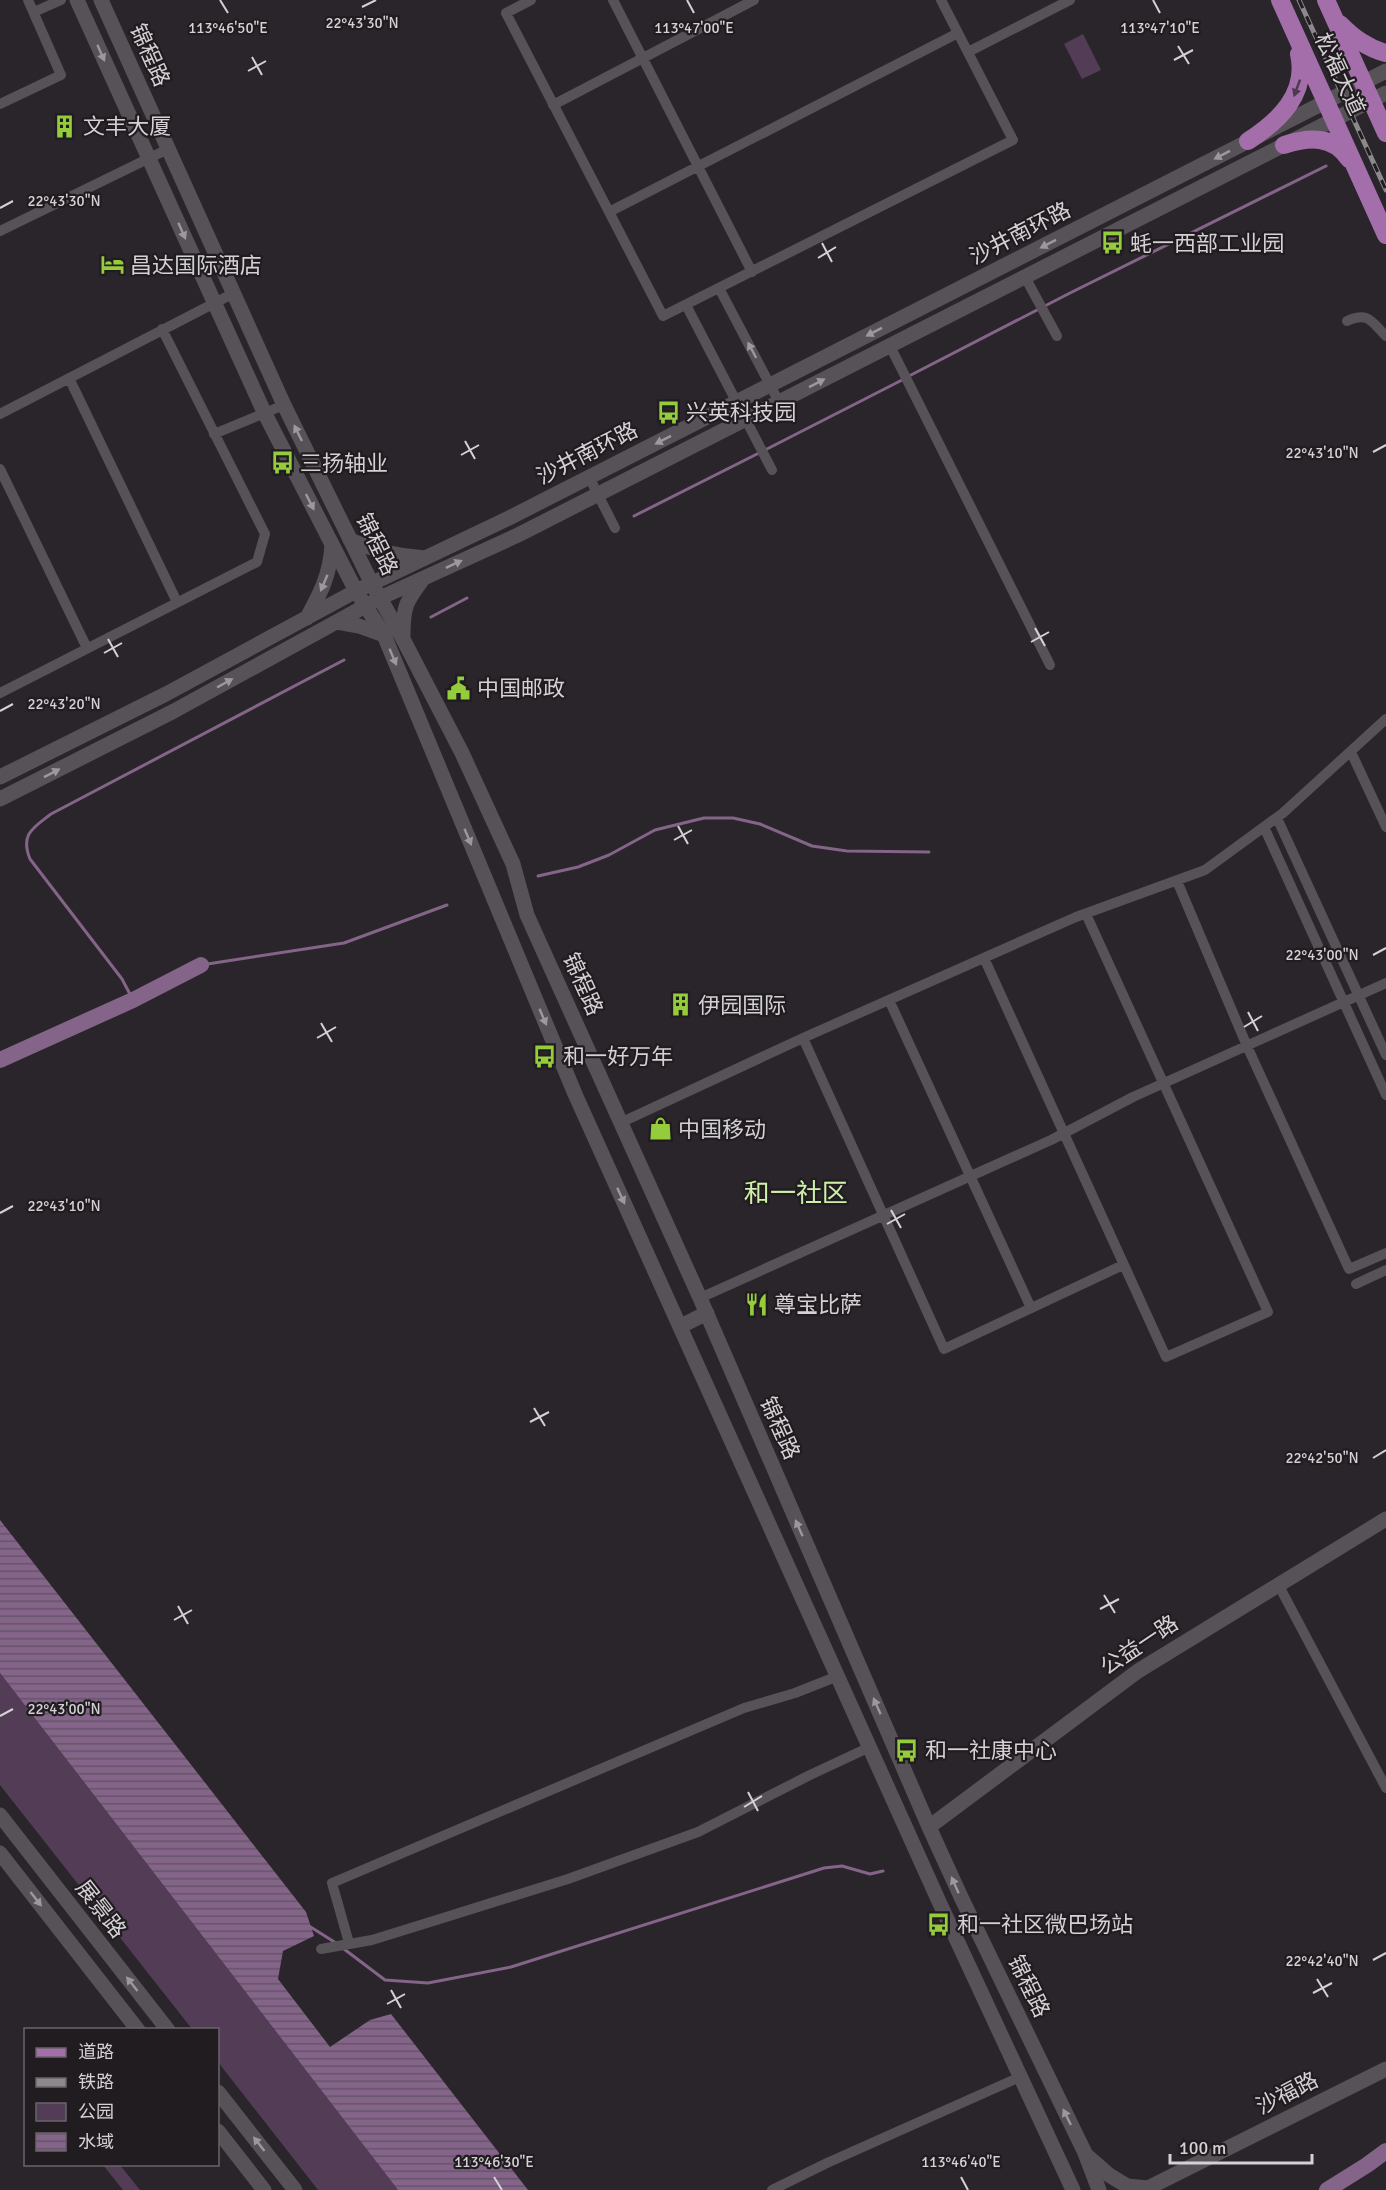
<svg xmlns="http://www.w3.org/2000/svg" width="1386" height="2190" viewBox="0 0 1386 2190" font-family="Signika,'Noto Sans SC',sans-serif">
	<defs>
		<pattern id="water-rules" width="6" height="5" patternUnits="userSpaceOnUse" patternTransform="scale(1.5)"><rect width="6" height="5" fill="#846488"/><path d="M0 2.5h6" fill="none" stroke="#655368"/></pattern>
	</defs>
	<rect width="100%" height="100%" fill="#29252a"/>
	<path fill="#533c56" d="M1083,34L1101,70L1082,79L1064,44Z
		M0,1673L398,2190H318L218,2062V2030L192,2029L0,1785Z
		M103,2165H120L140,2190H123Z"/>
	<path fill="url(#water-rules)" d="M0,1520L306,1912L314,1936L283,1951L278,1979L330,2047L370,2020L391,2014L528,2190H398L0,1673Z"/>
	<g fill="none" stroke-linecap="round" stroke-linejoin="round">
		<path stroke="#846488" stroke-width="3" d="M909,376L1070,293L1326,166
			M765,450L904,379
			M634,516L759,453
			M431,617L467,598
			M538,876L578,867L609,855L655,830L704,818H733L760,824L812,846L847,851L929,852
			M201,965L344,943L447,905
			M133,1000L122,979L30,859C20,834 33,828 51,814L344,660
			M309,1926L336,1943
			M344,1949L385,1980L428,1983L511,1967L824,1868L842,1866L870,1874L883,1871"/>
		<path stroke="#846488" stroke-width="16" d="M0,1060L133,1000L201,965
			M1327,2190L1367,2165L1386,2151"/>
		<path stroke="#575257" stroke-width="10" d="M531,0L506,13L663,316L1013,140L941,0
			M613,0L752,272
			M34,12L61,0
			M968,52L1070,0
			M0,104L61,75L28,0
			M553,105L754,0
			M609,212L958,33
			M0,231L168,149
			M1025,277L1057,336
			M719,288L779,402
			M686,305L772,470
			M1347,321C1370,311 1372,323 1386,336
			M890,346L1050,665
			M69,378L177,602
			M0,414L234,293
			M214,434L284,405
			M0,469L87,648
			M589,477L615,528
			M0,693L257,562L265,534L162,329
			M1351,752L1386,827
			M1277,818L1386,1055
			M1264,827L1386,1095
			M1177,881L1247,1046L1349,1269L1386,1253
			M984,958L1166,1357L1268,1312L1086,914
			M889,1000L1031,1308
			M803,1038L944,1349L1123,1265
			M620,1123L803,1038L1076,917L1205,870L1283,813L1386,719
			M1356,1284L1386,1270
			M700,1298L1051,1140L1133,1097L1386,983
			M1278,1584L1386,1788
			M349,1943L332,1883L744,1708L795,1693L838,1676
			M321,1949L372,1940L443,1918L568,1879L698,1832L810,1775L870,1747
			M772,2190L827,2163L1020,2077"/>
		<path stroke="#575257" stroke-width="15" d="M77,0L264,412L356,591L384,635L575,1094L941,1906L1073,2190
			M101,0L284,405L372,584L403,639L462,753L513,864L527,915L700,1298L929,1827L961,1897L1085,2153L1099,2190
			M350,540C375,551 398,556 425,558
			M307,618C321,592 330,575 332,545
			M337,622L359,626L384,635
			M403,636C403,606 406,602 423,579
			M0,777L166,694L356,591L509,518L1386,71
			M0,799L174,711L380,598L518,535L1386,93
			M681,1326L707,1313
			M0,1815L168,2030
			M929,1827L1138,1671L1386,1519
			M0,1853L138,2030
			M218,2092L295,2190
			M218,2131L264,2190
			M1086,2155L1109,2175L1127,2186L1148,2188L1147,2190
			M1144,2190L1386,2069"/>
		<path stroke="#a36ea9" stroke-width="18" d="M1280,0L1386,235
			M1326,0L1386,133
			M1340,24C1354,38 1367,48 1386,53
			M1248,141C1279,121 1308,94 1299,54
			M1284,145C1309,137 1333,135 1349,159"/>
		<defs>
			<path id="rail" d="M1299,0L1386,190"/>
		</defs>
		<use href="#rail" stroke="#8c888c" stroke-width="5"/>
		<use href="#rail" stroke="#201c20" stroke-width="3" stroke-dasharray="9" stroke-linecap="butt"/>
	</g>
	<defs><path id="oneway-solid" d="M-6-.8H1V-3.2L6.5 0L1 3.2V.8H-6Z" transform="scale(1.5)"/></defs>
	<g fill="#9c989c">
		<use href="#oneway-solid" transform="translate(101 53) rotate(66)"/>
		<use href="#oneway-solid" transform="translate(1222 155) rotate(153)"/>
		<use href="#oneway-solid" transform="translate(182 231) rotate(66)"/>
		<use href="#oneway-solid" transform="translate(1048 244) rotate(153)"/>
		<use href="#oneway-solid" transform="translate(874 332) rotate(153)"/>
		<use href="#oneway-solid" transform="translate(752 350) rotate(-118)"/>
		<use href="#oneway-solid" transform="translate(817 383) rotate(-27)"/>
		<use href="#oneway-solid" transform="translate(298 433) rotate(-116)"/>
		<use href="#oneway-solid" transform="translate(663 440) rotate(153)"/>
		<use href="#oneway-solid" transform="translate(310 502) rotate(63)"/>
		<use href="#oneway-solid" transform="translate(454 564) rotate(-25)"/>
		<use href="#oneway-solid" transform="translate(324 583) rotate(113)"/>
		<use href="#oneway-solid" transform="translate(393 657) rotate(67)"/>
		<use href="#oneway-solid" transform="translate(225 683) rotate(-29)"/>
		<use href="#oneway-solid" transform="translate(52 773) rotate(-27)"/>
		<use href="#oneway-solid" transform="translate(468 837) rotate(67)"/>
		<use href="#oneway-solid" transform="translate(543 1017) rotate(67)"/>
		<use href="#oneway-solid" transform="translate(621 1196) rotate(65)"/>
		<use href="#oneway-solid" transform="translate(799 1528) rotate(-114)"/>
		<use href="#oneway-solid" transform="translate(877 1706) rotate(-114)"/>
		<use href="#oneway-solid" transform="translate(955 1885) rotate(-114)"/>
		<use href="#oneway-solid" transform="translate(36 1899) rotate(52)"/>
		<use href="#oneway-solid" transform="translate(132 1984) rotate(-128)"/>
		<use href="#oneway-solid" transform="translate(1067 2117) rotate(-116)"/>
		<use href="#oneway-solid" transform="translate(259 2144) rotate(-128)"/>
	</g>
	<use fill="#4e3950" href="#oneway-solid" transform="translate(1297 88) rotate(110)"/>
	<path fill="none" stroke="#d4d1d4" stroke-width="2" d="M220,0L228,13M687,0L694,13M1153,0L1160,13M362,7L376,0M1178,46L1189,64M252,57L262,75M1174,60L1193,50M248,71L266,61M0,208L13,201M822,243L832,262M818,258L836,247M465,441L475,459M1373,452L1386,445M461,455L479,445M1035,628L1045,646M108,639L118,657M1031,642L1049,632M104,653L122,643M0,711L13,704M678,826L688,844M674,840L692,830M1373,955L1386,948M1248,1012L1258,1031M321,1023L332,1042M1244,1027L1262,1016M317,1038L336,1027M891,1210L901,1228M0,1213L13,1206M887,1224L905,1214M534,1408L545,1426M530,1422L549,1412M1373,1458L1386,1450M1104,1595L1115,1613M178,1606L188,1624M1100,1609L1119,1599M174,1620L192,1610M0,1716L13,1709M748,1792L758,1811M744,1807L762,1796M1373,1960L1386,1953M1317,1979L1328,1997M391,1990L401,2008M1313,1993L1332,1983M387,2004L405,1994M494,2177L502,2190M961,2177L968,2190"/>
	<defs>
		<symbol id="building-bare" viewBox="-9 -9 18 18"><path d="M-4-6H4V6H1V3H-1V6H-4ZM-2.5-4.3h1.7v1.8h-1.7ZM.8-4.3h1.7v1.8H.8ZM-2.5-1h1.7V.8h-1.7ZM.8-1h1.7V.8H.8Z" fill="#95cc3b" stroke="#201c20" stroke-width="2.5" paint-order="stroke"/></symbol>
		<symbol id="bus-bare" viewBox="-9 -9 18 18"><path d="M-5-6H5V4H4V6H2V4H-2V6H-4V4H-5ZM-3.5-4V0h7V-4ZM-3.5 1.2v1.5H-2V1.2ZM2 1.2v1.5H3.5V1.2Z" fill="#95cc3b" stroke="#201c20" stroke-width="2.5" paint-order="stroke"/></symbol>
		<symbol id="hotel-bare" viewBox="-9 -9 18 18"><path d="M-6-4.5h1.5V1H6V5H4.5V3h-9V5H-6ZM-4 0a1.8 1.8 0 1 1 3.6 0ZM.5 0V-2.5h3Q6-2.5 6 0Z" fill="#95cc3b" stroke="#201c20" stroke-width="2.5" paint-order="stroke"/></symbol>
		<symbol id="civic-bare" viewBox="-9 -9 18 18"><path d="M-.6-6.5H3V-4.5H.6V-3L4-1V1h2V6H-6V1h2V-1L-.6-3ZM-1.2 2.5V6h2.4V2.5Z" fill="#95cc3b" stroke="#201c20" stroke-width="2.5" paint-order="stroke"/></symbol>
		<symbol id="shop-bare" viewBox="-9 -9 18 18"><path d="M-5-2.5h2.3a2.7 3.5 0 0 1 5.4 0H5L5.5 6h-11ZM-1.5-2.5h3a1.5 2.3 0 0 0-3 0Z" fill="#95cc3b" stroke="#201c20" stroke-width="2.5" paint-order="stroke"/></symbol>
		<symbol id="restaurant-bare" viewBox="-9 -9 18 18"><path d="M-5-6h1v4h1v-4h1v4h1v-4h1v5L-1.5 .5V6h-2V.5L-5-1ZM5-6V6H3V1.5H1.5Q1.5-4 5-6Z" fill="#95cc3b" stroke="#201c20" stroke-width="2.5" paint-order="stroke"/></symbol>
	</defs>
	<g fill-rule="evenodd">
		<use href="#building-bare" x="48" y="110" width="33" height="33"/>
		<use href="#bus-bare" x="1096" y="226" width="33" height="33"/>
		<use href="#hotel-bare" x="96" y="248" width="33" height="33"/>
		<use href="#bus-bare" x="652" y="396" width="33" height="33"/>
		<use href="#bus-bare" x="266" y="446" width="33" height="33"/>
		<use href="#civic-bare" x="442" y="672" width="33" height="33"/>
		<use href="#building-bare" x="664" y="988" width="33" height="33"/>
		<use href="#bus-bare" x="528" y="1040" width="33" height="33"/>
		<use href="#shop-bare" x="644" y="1112" width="33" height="33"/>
		<use href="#restaurant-bare" x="740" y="1288" width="33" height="33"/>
		<use href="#bus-bare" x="890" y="1734" width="33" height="33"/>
		<use href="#bus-bare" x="922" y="1908" width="33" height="33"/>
	</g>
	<g text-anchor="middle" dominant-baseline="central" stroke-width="4.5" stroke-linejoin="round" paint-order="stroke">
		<g font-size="22" fill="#d4d1d4" stroke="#201c20">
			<text transform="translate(150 55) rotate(66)">锦程路</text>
			<text transform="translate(1340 74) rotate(65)">松福大道</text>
			<text transform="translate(1020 233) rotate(-27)">沙井南环路</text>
			<text transform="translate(587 453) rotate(-27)">沙井南环路</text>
			<text transform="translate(377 544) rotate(64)">锦程路</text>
			<text transform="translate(583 984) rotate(66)">锦程路</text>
			<text transform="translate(780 1428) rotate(66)">锦程路</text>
			<text transform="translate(1139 1645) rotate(-34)">公益一路</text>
			<text transform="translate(101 1909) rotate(52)">展景路</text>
			<text transform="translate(1029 1986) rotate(64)">锦程路</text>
			<text transform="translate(1287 2093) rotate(-27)">沙福路</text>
		</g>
		<g font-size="22" fill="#d4d1d4" stroke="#201c20" text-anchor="start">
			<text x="83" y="126">文丰大厦</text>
			<text x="1130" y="243">蚝一西部工业园</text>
			<text x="130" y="265">昌达国际酒店</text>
			<text x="686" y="412">兴英科技园</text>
			<text x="300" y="463">三扬轴业</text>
			<text x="477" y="688">中国邮政</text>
			<text x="698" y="1005">伊园国际</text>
			<text x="563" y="1056">和一好万年</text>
			<text x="678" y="1129">中国移动</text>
			<text x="774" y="1304">尊宝比萨</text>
			<text x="925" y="1750">和一社康中心</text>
			<text x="957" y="1924">和一社区微巴场站</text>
		</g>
		<g font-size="26" fill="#cff0a8" stroke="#201c20">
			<text x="796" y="1194">和一社区</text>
		</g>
	</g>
	<g font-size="15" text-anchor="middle" fill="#d4d1d4" stroke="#201c20" stroke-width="4.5" stroke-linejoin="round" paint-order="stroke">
		<text x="362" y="28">22°43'30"N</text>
		<text x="228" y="33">113°46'50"E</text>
		<text x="694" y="33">113°47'00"E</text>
		<text x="1160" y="33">113°47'10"E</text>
		<text x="64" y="206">22°43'30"N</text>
		<text x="1322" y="458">22°43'10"N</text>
		<text x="64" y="709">22°43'20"N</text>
		<text x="1322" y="960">22°43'00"N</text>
		<text x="64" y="1211">22°43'10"N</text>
		<text x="1322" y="1463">22°42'50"N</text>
		<text x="64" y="1714">22°43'00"N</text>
		<text x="1322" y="1966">22°42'40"N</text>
		<text x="494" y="2167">113°46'30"E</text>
		<text x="961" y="2167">113°46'40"E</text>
	</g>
	<rect x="24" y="2028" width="195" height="138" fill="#201c20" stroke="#686468" stroke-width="1.5"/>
	<rect x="36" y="2048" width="30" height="9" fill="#a36ea9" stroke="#686468" stroke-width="1.5"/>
	<text x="78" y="2058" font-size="18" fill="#d4d1d4">道路</text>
	<rect x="36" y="2078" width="30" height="9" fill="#8c888c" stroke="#686468" stroke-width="1.5"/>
	<text x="78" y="2088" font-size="18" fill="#d4d1d4">铁路</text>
	<rect x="36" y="2103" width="30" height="18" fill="#533c56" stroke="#686468" stroke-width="1.5"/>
	<text x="78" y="2118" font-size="18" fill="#d4d1d4">公园</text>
	<rect x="36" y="2133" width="30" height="18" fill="url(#water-rules)" stroke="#686468" stroke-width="1.5"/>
	<text x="78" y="2148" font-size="18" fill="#d4d1d4">水域</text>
	<path d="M1170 2154v9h142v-9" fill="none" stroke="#d4d1d4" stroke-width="3"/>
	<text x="1179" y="2154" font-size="18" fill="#d4d1d4" stroke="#201c20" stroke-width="4.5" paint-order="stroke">100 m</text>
</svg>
